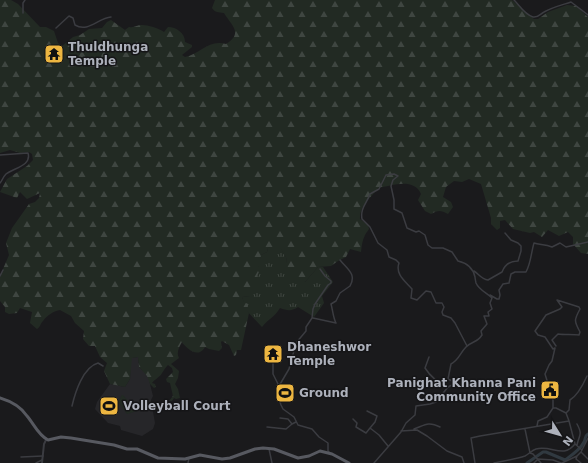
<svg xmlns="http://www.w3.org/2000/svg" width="588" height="463" viewBox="0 0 588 463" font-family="'DejaVu Sans',sans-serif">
	<defs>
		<pattern id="grass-tufts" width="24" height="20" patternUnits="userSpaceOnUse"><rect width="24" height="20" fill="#222a23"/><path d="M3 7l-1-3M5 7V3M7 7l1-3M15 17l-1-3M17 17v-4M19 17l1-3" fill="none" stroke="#3f4641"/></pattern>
		<pattern id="forest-firs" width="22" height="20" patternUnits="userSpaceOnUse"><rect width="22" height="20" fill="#222a23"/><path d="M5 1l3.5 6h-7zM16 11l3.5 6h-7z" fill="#3f4641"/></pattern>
	</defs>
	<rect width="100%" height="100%" fill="#1a1a1c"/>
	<path fill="#262629" d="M138,357L139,367L148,376L153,396L151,400L155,423L153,429L142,436L121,430L120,426L108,423L95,409L97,402L110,384L125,387L130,379L131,358Z"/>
	<path fill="url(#grass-tufts)" d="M277,245H279L286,257L287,263L305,282L318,267H323L333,282L322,296L324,303L314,317L298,307C292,311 288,311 280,308C274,318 268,319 262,327L246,310L242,297L250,296V287L257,276L258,267L261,255L267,252L268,248Z"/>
	<path fill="url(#forest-firs)" d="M0,0H11L18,4L40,27H46L54,31L58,43L62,46L73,37L80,35L89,29L102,28L107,22L111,20L125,30L129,27C135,28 136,25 142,25C148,25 158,28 164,32L168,27C176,27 185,33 185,42L192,45V47L182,55L185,57C200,54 209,39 226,44C244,33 231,25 224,13C219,12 215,13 212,8L215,0H512L534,19H538L548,12L567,5L576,6L588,17V254L581,253L573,244V237L568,232L559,236L548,230L542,237L534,232L530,233L513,229L505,220L500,221V228L497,230L491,224V218L481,184L469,179L462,182L454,181L446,187L443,197L451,202L453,207L448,214C441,210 438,210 431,214L425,211L418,200L421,194C414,177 391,186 378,188C371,198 359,206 360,219L368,225L369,229C363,236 362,243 361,252L350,249L346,257L338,261L331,266L318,267L305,282L289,278L286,257L279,246L268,248L267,252L261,255L260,264L258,267L259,272L257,276L261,282L257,285L250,287L252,290L250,296L242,297L244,302L248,304L247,310L249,313L241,350H237L236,355L234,356L229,345L222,341L221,342L222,348L219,351L209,349L205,347C204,349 202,351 200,352C194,355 184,346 182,342C179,347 176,353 179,358L171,364L179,371L178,378L175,384L178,389L180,398L176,399L174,398L172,401H169L173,396L170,383L167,382L166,379L173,372L172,368L168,365C165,368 164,370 162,373C160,377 155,379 152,383L155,384L156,387L154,388L150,384L147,376L139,367L138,357L132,358L130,379L125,387L110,384L104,371L107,363L100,357L95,346H89L83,339L84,331L75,323L71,316L60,310C54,311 47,315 43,321C40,324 41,326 37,329L30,323L32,312L20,308L17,313L9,314L5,312V307L0,301V276L9,255L6,243L12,228L29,204L35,202L39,198L40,193L27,199L20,192L17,198L0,192L7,179L27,166L33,160L32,154L29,152L20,153L10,150L0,153Z"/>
	<path fill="#222a23" d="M122,395H123L137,411L127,414L118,402Z"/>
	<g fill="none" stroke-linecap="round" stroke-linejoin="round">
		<path stroke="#303940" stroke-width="3" d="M527,463L543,452H546L565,460C572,455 580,450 584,442C586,438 584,437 588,434"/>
		<path stroke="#3b3c41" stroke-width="1.5" d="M514,0C519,5 525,15 533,17C538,18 540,14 544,12C553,7 562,5 571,2L588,15
			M23,13V3L25,0
			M56,28L69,16L73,18L75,25C88,33 98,18 111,17
			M0,155L28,153C32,166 13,168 6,174C3,177 2,181 0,183
			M474,271C479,274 481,279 488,280L502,272C505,264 510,261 518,261L521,251V246L518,243L511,240L505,233
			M0,276L3,270
			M490,295L497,299H499L500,295L499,290L503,284L509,283L511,274L515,272H526C531,263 531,253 534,243C539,245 545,244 552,247L560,243L566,247L588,242
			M313,318L336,323C333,317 333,311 331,304L336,301L340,293L350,286C357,274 347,269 340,260
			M429,357L425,368C430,376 439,384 448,387
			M273,359V374L279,386V399L281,405L283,409L294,417L298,425L312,429L319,437L328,443V451L330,453
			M279,386L289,369L296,343L306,331V327L312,318L313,309L315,304L328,285L331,283V281L325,276L320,269
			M72,406C75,393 83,367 98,363L103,366
			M553,408H556L566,413L569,421
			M367,411L377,416L375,422L370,428L379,435L388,446
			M566,413L569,410L570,400C578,395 583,385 587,376
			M280,418L288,419L292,424L296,422
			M353,419L357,423L356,427L366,433L370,428
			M537,426L538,421L547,417L553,408V400L545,374L549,365L552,361L555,348L553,349L545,337L538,335L535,331L546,315L560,309L562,307L557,300L579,307L580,309C574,320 574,321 580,332L579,335C572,334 565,335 558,334L552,340L556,346
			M267,427L286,429L292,424
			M414,429C425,425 428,421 440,427
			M525,429L530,453L533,454L541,463
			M401,431L417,430L427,436L447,451L462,457L464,463
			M577,445C579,435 583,435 577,424
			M269,449L272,463
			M582,450L588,438
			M21,457L43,456
			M36,463L42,460
			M188,463L189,458
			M374,463L401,432L406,423L415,415L416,406L430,404L436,402L448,387L456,383L448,379L451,364C459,360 460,353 466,347C472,341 477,343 482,335L481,331L487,324L484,316H489L488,312L492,309L490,303L492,298C487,293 479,290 476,283C476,283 475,278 475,277C473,268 467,263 458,261L452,252L443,248H432L428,245L425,235L419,231L416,232L407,228L402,213L394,209V200L391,186L393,180L398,176L394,174L386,175L379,189L370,194C367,203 360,208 362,219L370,227L378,243L387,250L389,257L396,260L399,263C395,274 405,281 412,289L411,298L417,300L426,291L431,292L436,303H442L444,307L442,312L443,315L451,318L455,323L467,346
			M475,463L471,438L480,436L569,421L575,444L582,450L581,452L588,459
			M494,463C504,461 516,459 525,456C529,454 532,450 536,449C552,445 563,459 575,444
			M534,463L538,459L553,460L561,463
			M562,463L577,456
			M581,463L576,459L577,456L581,452"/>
		<path stroke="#3b3c41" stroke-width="2" d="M42,463L44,444L46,440"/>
		<path stroke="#575960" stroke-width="3" d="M0,398C10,401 21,407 27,416C34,424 38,435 48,440L61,437L71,438L114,445L127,449H137L158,458L185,459L200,455L222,459L230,458L255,449L263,448L274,449L298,458L309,456L320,451L332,454L349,463"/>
	</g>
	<defs>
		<symbol id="temple-square" viewBox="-11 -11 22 22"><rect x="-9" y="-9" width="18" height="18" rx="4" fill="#edb641" stroke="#151517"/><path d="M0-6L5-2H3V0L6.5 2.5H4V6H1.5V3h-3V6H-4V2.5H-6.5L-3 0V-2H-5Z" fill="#111"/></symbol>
		<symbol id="civic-square" viewBox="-11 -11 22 22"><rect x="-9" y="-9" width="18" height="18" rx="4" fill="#edb641" stroke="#151517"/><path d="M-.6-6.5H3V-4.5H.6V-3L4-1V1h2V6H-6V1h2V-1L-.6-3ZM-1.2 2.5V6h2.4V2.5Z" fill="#111"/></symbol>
		<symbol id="stadium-square" viewBox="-11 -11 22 22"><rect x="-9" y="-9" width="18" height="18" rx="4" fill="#edb641" stroke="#151517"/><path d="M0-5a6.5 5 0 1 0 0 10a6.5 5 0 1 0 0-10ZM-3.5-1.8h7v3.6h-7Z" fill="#111"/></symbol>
	</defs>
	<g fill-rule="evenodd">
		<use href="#temple-square" x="43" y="43" width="22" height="22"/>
		<use href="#temple-square" x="262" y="343" width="22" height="22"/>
		<use href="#civic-square" x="539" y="379" width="22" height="22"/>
		<use href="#stadium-square" x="274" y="382" width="22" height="22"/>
		<use href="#stadium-square" x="98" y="395" width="22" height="22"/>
	</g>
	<g text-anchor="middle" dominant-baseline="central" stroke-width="3" stroke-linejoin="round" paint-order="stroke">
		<g font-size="12" font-weight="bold" fill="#adb1bb" stroke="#151517" text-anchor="start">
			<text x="68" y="47">Thuldhunga<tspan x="68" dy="14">Temple</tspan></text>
			<text x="287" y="347">Dhaneshwor<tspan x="287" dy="14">Temple</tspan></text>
			<text x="536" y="383" text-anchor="end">Panighat Khanna Pani<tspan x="536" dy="14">Community Office</tspan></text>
			<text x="299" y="393">Ground</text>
			<text x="123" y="406">Volleyball Court</text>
		</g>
	</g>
	<g transform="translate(560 435) rotate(127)" stroke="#151517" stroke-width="3" paint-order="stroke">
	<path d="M0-3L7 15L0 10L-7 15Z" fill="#adb1bb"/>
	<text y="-6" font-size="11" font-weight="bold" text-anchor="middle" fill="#adb1bb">N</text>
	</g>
</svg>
